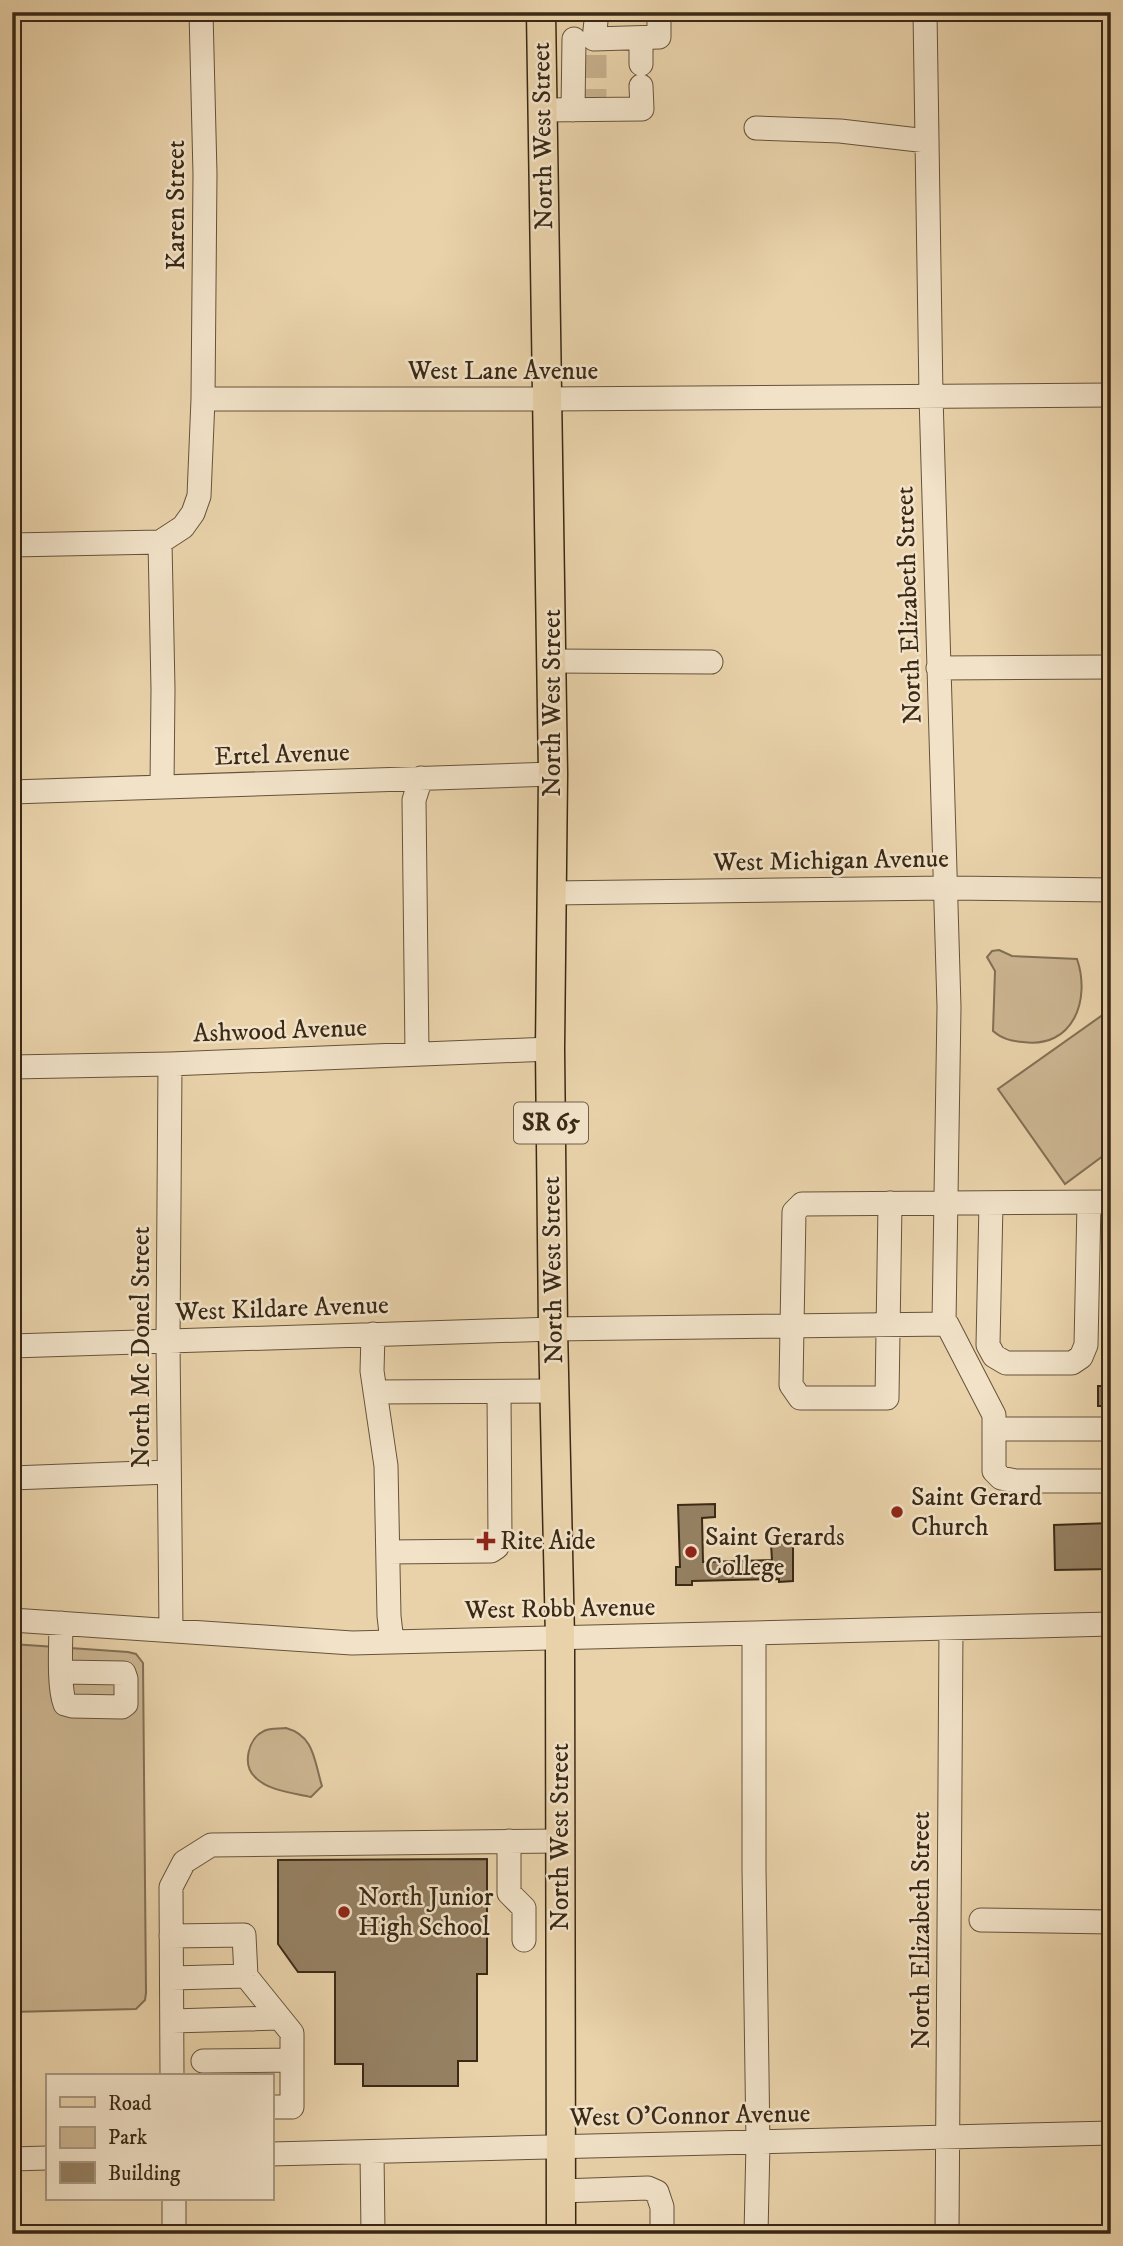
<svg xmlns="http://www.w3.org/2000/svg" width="1123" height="2246" viewBox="0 0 1123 2246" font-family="'IM FELL DW Pica',serif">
	<rect width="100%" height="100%" fill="#e9d2aa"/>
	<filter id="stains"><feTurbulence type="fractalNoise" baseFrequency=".00286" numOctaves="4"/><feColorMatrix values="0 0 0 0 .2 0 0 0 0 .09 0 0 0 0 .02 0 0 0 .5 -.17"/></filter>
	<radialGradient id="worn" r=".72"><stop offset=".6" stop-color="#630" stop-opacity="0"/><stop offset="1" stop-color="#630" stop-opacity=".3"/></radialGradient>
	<path fill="#cbb591" stroke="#826f54" stroke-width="2" d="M999,950L1012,956L1077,959C1091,1000 1073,1049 1023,1042C1011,1041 1002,1039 993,1031L995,971L987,957L992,951Z
		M1111,1009V1150L1065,1184L998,1089Z
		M12,1644L128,1652L136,1654L143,1663L146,1993L145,2000L136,2009L12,2012Z
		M286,1728C315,1736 314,1761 322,1786L311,1797C294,1793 268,1791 255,1777C242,1765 248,1738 264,1731C270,1728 279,1729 286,1728Z"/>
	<path fill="#958163" stroke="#3a2916" stroke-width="2" d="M1098,1386H1111V1406H1098Z
		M715,1504V1517L702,1518L703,1562L772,1560L771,1544H793V1581L779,1582V1579L692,1581V1585H676V1567H680L678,1505Z
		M1111,1523V1569L1055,1570L1054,1525Z
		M487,1859V1974H477V2061H458V2086H363V2064H335V1972H298L278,1944V1860Z"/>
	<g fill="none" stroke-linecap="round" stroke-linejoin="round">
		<path stroke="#c6b08c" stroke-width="23" stroke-dasharray="23 11" stroke-linecap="butt" d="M595,55V97"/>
		<defs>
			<path id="minor" d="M597,12L594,39L659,37V12
				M925,12L931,396L949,1007L944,1323
				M641,39V64
				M543,110L642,109L641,86
				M573,110L574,39
				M756,128L840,131L927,141
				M203,399H548L1111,395
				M160,542L163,689L162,786
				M12,545L160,542L183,527L193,513L199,496L203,399L205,174L201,12
				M552,661L711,662
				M938,668L1111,667
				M12,792L553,774
				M552,893L946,888L1111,890
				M417,1054L414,800L421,778
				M170,1064L168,1341L171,1629
				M12,1067L170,1064L550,1049
				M890,1203L887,1398H800L791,1385L794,1212L802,1204L1111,1202
				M991,1203L988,1345L994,1356L1006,1363H1072L1081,1357L1086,1345L1089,1203
				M373,1334L372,1371L386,1466L389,1616L392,1642
				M12,1346L553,1329L947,1324L994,1415V1471L1001,1478L1016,1481H1111
				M375,1392L554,1391
				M994,1429H1111
				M12,1478L169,1472
				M388,1552L491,1551L497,1547L500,1539L499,1392
				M12,1620L352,1643L1111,1624
				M61,1623C61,1643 58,1687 65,1704L72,1706L122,1707L126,1704V1679L124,1673L62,1672
				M754,1633V1869L758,2143L756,2234
				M509,1841V1893L524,1908V1940
				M981,1920L1111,1922
				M171,1936L244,1935L246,1976L292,2033V2107H271
				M172,1978L246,1976
				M172,2021L278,2018
				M203,2061L292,2060
				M172,2076L171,1887L184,1862L211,1845L560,1841
				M372,2153L373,2234
				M271,2154L1111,2133
				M12,2159L47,2158
				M561,2191L648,2188L657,2192L662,2207V2234
				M174,2199V2234
				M947,2234L951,1628"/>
			<path id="major" d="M541,12L553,774L550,1049L553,1329L560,1638L561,2234"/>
		</defs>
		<use href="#minor" stroke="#66533b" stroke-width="25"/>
		<use href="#major" stroke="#3a2916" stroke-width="31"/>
		<use href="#minor" stroke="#f1e2c8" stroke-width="23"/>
		<use href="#major" stroke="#e9d2aa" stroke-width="28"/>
	</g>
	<g fill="#8f2418" stroke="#f1e2c8" stroke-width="2.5">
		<circle cx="897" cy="1512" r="7"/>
		<path d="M482.5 1530.5h7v7h7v7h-7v7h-7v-7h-7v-7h7z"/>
		<circle cx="691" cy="1552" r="7"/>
		<circle cx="344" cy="1912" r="7"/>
	</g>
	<g text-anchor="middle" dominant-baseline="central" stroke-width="5" stroke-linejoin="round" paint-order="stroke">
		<rect fill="#f1e2c8" stroke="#71604b" stroke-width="2" x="514" y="1102.5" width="74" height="41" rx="5"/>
		<g font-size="24" font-weight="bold" fill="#3a2916">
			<text x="551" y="1123">SR 65</text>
		</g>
		<g font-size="26" fill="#3a2916" stroke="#f1e2c8">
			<text transform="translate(543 136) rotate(-91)">North West Street</text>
			<text transform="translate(176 205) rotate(-90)">Karen Street</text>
			<text x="503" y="371">West Lane Avenue</text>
			<text transform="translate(909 605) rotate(-92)">North Elizabeth Street</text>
			<text transform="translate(552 703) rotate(-90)">North West Street</text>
			<text transform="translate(282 755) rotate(-2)">Ertel Avenue</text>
			<text transform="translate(831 861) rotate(-1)">West Michigan Avenue</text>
			<text transform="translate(280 1031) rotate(-2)">Ashwood Avenue</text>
			<text transform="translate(553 1270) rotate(-91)">North West Street</text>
			<text transform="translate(282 1309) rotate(-2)">West Kildare Avenue</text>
			<text transform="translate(141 1347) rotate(-90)">North Mc Donel Street</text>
			<text transform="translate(560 1609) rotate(-1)">West Robb Avenue</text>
			<text transform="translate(560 1837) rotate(-90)">North West Street</text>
			<text transform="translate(921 1930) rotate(-90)">North Elizabeth Street</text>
			<text transform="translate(690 2116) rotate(-1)">West O'Connor Avenue</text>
		</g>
		<g font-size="26" fill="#3a2916" stroke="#f1e2c8" text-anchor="start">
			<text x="911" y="1497">Saint Gerard<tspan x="911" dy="30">Church</tspan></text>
			<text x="705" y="1537">Saint Gerards<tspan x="705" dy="30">College</tspan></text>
			<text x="500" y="1541">Rite Aide</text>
			<text x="358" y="1897">North Junior<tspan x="358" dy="30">High School</tspan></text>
		</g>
	</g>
	<rect width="1123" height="2246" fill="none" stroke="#e9d2aa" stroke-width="42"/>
	<rect x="14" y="14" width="1095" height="2218" fill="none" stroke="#3a2916" stroke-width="3.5"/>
	<rect x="21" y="21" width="1081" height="2204" fill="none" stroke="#3a2916" stroke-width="2"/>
	<rect x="46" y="2074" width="228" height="126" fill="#f1e2c8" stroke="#a89881" stroke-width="2"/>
	<rect x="60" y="2097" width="35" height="10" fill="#e9d2aa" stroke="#a89881" stroke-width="2"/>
	<text x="108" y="2110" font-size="21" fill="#3a2916">Road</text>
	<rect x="60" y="2127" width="35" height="21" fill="#cbb591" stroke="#a89881" stroke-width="2"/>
	<text x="108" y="2144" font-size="21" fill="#3a2916">Park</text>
	<rect x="60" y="2162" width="35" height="21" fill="#958163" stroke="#a89881" stroke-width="2"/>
	<text x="108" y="2180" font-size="21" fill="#3a2916">Building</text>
	<rect width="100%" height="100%" filter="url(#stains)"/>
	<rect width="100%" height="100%" fill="url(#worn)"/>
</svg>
